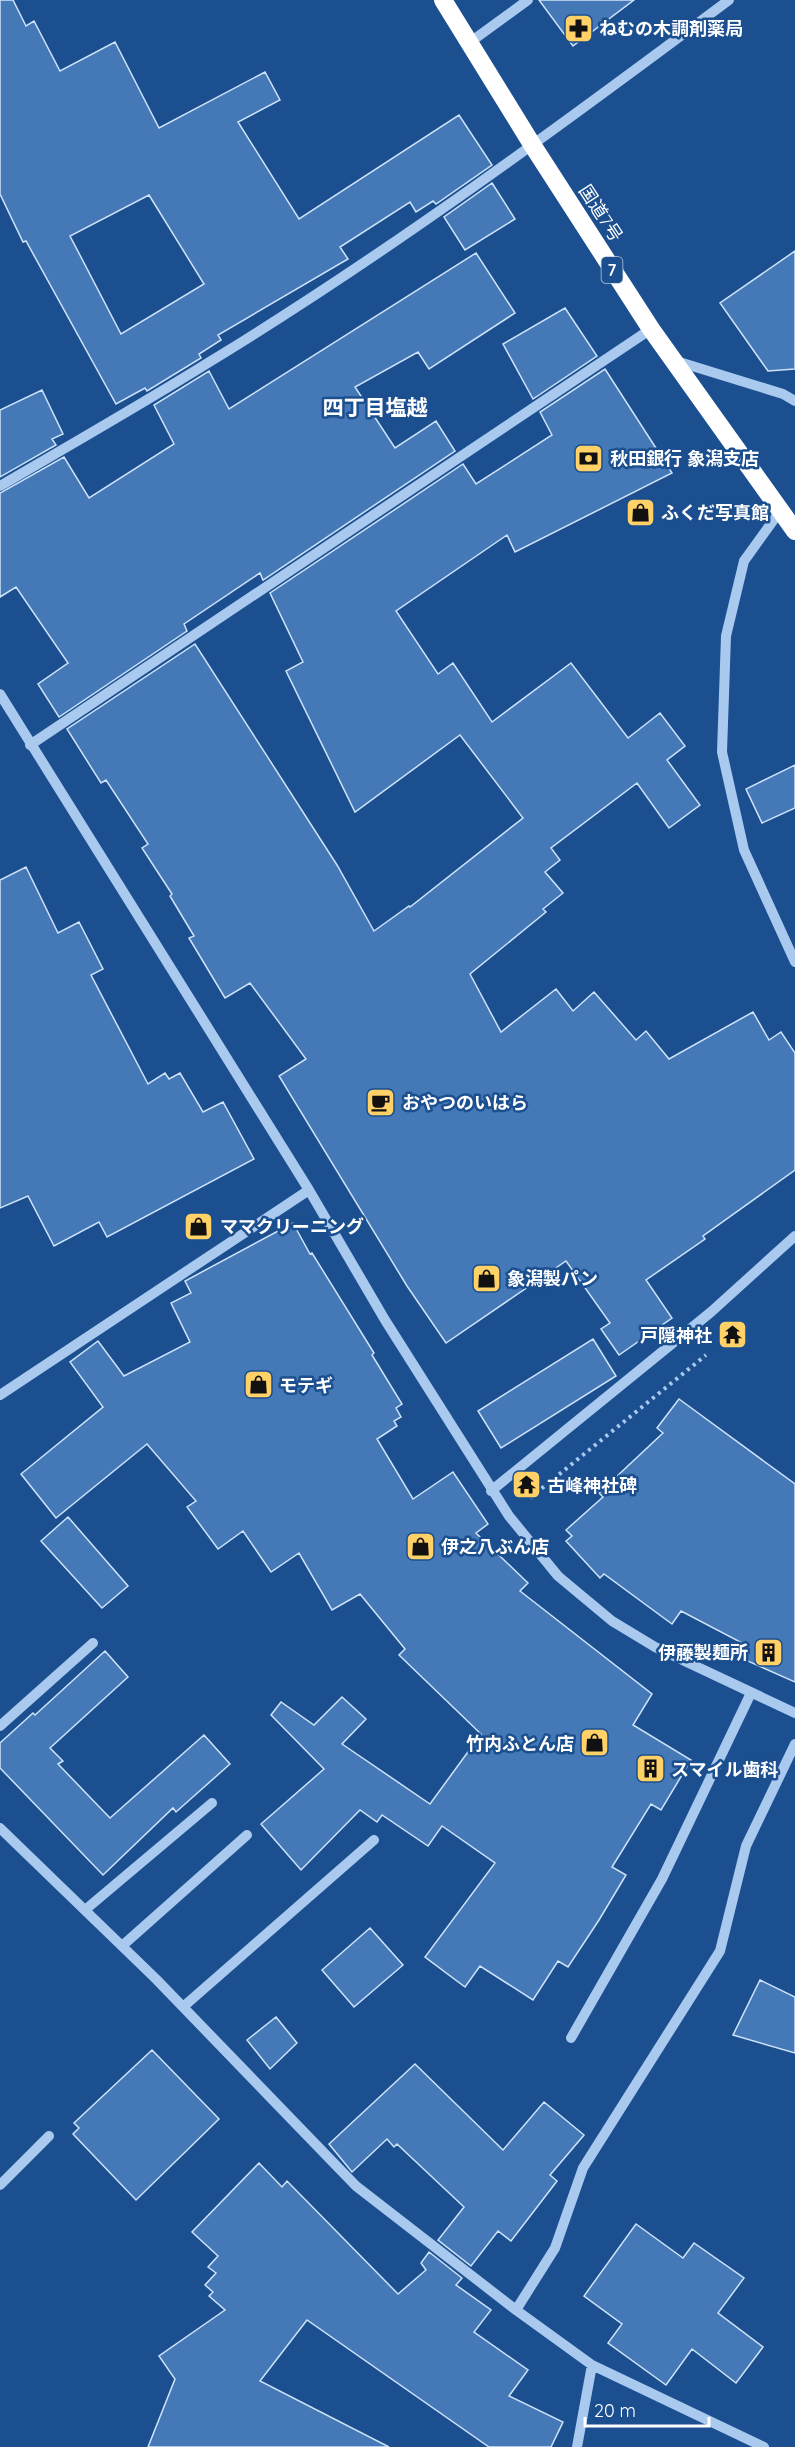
<svg xmlns="http://www.w3.org/2000/svg" width="795" height="2447" viewBox="0 0 795 2447" font-family="Quicksand,'Noto Sans JP',sans-serif">
	<rect width="100%" height="100%" fill="#1b4f8f"/>
	<path fill="#4478b7" stroke="#cfe3fa" stroke-width="1.5" fill-rule="evenodd" d="M0,0H13L26,26L34,21L60,71L115,42L159,128L265,72L280,100L238,122L299,219L459,115L492,165L436,204L433,201L416,212L410,202L340,247L348,259L218,335L221,340L199,354L201,358L147,391L145,388L116,404L26,241L23,242L0,194ZM149,195L204,284L121,334L70,236Z
		M539,0H634L573,46Z
		M492,183L515,219L465,250L444,217Z
		M795,251V369L768,371L720,303Z
		M476,253L515,313L429,369L418,352L355,387L395,448L436,421L455,451L263,580L260,573L184,624L187,631L59,717L38,684L68,663L16,587L0,597V493L64,457L89,498L174,444L154,405L209,371L229,409Z
		M565,308L597,356L533,399L503,344Z
		M605,369L672,473L515,552L507,535L396,611L438,674L453,663L492,722L571,663L628,738L660,713L685,746L667,760L700,805L669,828L637,783L551,848L560,860L545,872L563,893L543,909L546,912L470,974L501,1032L556,989L573,1011L594,992L636,1040L646,1031L669,1059L753,1012L769,1040L781,1032L795,1053V1170L703,1236L705,1239L646,1280L672,1318L619,1355L601,1329L610,1323L566,1261L446,1343L407,1286L279,1076L306,1059L250,983L225,998L189,938L194,936L170,896L172,894L142,848L148,844L106,780L101,783L67,729L195,644L337,865L374,931L409,906L410,907L523,818L460,735L355,812L286,671L303,662L270,593L463,464L476,484L552,435L540,412Z
		M42,390L63,434L52,439L56,445L0,477V410Z
		M795,765V808L762,823L746,789Z
		M26,867L58,933L79,922L103,969L91,975L148,1084L165,1073L169,1079L180,1073L203,1112L223,1102L254,1159L107,1237L99,1222L54,1246L28,1196L0,1208V880Z
		M293,1223L310,1254L312,1253L374,1353L372,1355L402,1404L396,1408L401,1417L394,1421L397,1426L377,1439L413,1499L453,1472L488,1524L476,1533L528,1583L520,1591L652,1694L633,1725L691,1760L661,1810L651,1804L612,1867L626,1875L599,1920L568,1967L558,1961L533,2000L480,1966L465,1987L425,1957L495,1863L442,1826L428,1846L382,1815L377,1822L360,1810L301,1870L261,1824L324,1769L271,1715L281,1702L314,1725L342,1697L366,1719L342,1744L430,1804L481,1734L399,1655L405,1649L360,1594L332,1610L299,1553L271,1572L243,1531L218,1549L187,1507L196,1501L147,1444L56,1518L21,1474L103,1407L70,1362L98,1341L124,1376L190,1342L171,1303L191,1293L185,1281Z
		M593,1339L616,1376L501,1448L478,1411Z
		M679,1399L795,1484V1682L741,1658L748,1646L681,1611L672,1624L604,1574L600,1578L566,1541L572,1536L566,1530L603,1497L599,1493L663,1433L657,1428Z
		M68,1517L128,1586L102,1608L41,1541Z
		M105,1651L128,1677L50,1748L63,1761L58,1764L110,1818L204,1735L230,1764L176,1812L173,1808L103,1875L0,1768V1743L33,1713L35,1715Z
		M370,1928L403,1965L354,2007L322,1970Z
		M760,1980L795,1997V2053L733,2035Z
		M276,2017L297,2043L270,2069L247,2040Z
		M152,2050L219,2119L136,2200L73,2134L79,2128L74,2123Z
		M415,2064L503,2150L544,2102L584,2135L550,2175L557,2181L511,2241L498,2231L471,2266L438,2240L464,2207L397,2144L394,2147L387,2139L352,2172L329,2144Z
		M259,2163L282,2187L287,2181L398,2294L426,2270L421,2263L429,2252L462,2278L456,2285L491,2310L474,2332L528,2370L509,2396L563,2422L551,2447H489L307,2320L260,2381L389,2447H148L175,2379L159,2356L225,2310L209,2296L213,2292L205,2285L216,2273L208,2267L218,2256L192,2232Z
		M636,2224L683,2258L694,2243L744,2278L718,2313L763,2347L736,2383L692,2349L666,2385L608,2343L622,2324L584,2296Z"/>
	<g fill="none" stroke-linecap="round" stroke-linejoin="round">
		<path stroke="#a9c9ee" stroke-width="4" stroke-dasharray="3 4.5" stroke-linecap="butt" d="M530,1498L706,1355"/>
		<path stroke="#a9c9ee" stroke-width="10" d="M469,43L528,0
			M676,361L783,394L795,401
			M0,486C70,445 142,404 211,361C391,251 560,126 729,0
			M780,511L744,561L726,636L722,752L744,850L795,962
			M0,694L309,1190L385,1320L509,1516L558,1576L612,1621L655,1647L795,1713
			M30,745L651,329
			M0,1395L309,1190
			M491,1491L711,1312L795,1236
			M0,1726L93,1643
			M0,1828L156,1979L356,2186L516,2310L592,2365L764,2447
			M85,1910L212,1803
			M122,1946L247,1835
			M183,2007L374,1840
			M571,2038L662,1879L751,1693
			M0,2185L49,2136
			M516,2310L555,2248L583,2168L720,1951L746,1846L795,1744
			M577,2447L592,2365"/>
		<path stroke="#fff" stroke-width="18" d="M443,0L533,146L651,329L795,531"/>
	</g>
	<defs>
		<symbol id="pharmacy-square" viewBox="-11 -11 22 22"><rect x="-9" y="-9" width="18" height="18" rx="4" fill="#ffd166" stroke="#1b4f8f"/><path d="M-2-6h4v4h4v4h-4v4h-4v-4h-4v-4h4Z" fill="#111"/></symbol>
		<symbol id="bank-square" viewBox="-11 -11 22 22"><rect x="-9" y="-9" width="18" height="18" rx="4" fill="#ffd166" stroke="#1b4f8f"/><path d="M-6-4H6V4H-6ZM0-2.3a2.3 2.3 0 1 0 0 4.6a2.3 2.3 0 1 0 0-4.6Z" fill="#111"/></symbol>
		<symbol id="shop-square" viewBox="-11 -11 22 22"><rect x="-9" y="-9" width="18" height="18" rx="4" fill="#ffd166" stroke="#1b4f8f"/><path d="M-5-2.5h2.3a2.7 3.5 0 0 1 5.4 0H5L5.5 6h-11ZM-1.5-2.5h3a1.5 2.3 0 0 0-3 0Z" fill="#111"/></symbol>
		<symbol id="cafe-square" viewBox="-11 -11 22 22"><rect x="-9" y="-9" width="18" height="18" rx="4" fill="#ffd166" stroke="#1b4f8f"/><path d="M-5.5-4.5H6V0H3Q3 3.5 0 3.5H-2.5Q-5.5 3.5-5.5 0ZM3-3.2v2h1.7v-2ZM-6 4.5H4V6H-6Z" fill="#111"/></symbol>
		<symbol id="temple-square" viewBox="-11 -11 22 22"><rect x="-9" y="-9" width="18" height="18" rx="4" fill="#ffd166" stroke="#1b4f8f"/><path d="M0-6L5-2H3V0L6.5 2.5H4V6H1.5V3h-3V6H-4V2.5H-6.5L-3 0V-2H-5Z" fill="#111"/></symbol>
		<symbol id="building-square" viewBox="-11 -11 22 22"><rect x="-9" y="-9" width="18" height="18" rx="4" fill="#ffd166" stroke="#1b4f8f"/><path d="M-4-6H4V6H1V3H-1V6H-4ZM-2.5-4.3h1.7v1.8h-1.7ZM.8-4.3h1.7v1.8H.8ZM-2.5-1h1.7V.8h-1.7ZM.8-1h1.7V.8H.8Z" fill="#111"/></symbol>
	</defs>
	<g fill-rule="evenodd">
		<use href="#pharmacy-square" x="562" y="12" width="33" height="33"/>
		<use href="#bank-square" x="572" y="442" width="33" height="33"/>
		<use href="#shop-square" x="624" y="496" width="33" height="33"/>
		<use href="#cafe-square" x="364" y="1086" width="33" height="33"/>
		<use href="#shop-square" x="182" y="1210" width="33" height="33"/>
		<use href="#shop-square" x="470" y="1262" width="33" height="33"/>
		<use href="#temple-square" x="716" y="1318" width="33" height="33"/>
		<use href="#shop-square" x="242" y="1368" width="33" height="33"/>
		<use href="#temple-square" x="510" y="1468" width="33" height="33"/>
		<use href="#shop-square" x="404" y="1530" width="33" height="33"/>
		<use href="#building-square" x="752" y="1636" width="33" height="33"/>
		<use href="#shop-square" x="578" y="1726" width="33" height="33"/>
		<use href="#building-square" x="634" y="1752" width="33" height="33"/>
	</g>
	<g text-anchor="middle" dominant-baseline="central" stroke-width="5" stroke-linejoin="round" paint-order="stroke">
		<rect fill="#1b4f8f" stroke="#bbcadd" stroke-width="1.5" x="601.5" y="257" width="21" height="26" rx="4.5"/>
		<g font-size="16" font-weight="bold" fill="#fff">
			<text x="612" y="270">7</text>
		</g>
		<g font-size="18" font-weight="bold" fill="#fff" stroke="#1b4f8f" text-anchor="start">
			<text x="599" y="28">ねむの木調剤薬局</text>
			<text x="610" y="458">秋田銀行 象潟支店</text>
			<text x="661" y="512">ふくだ写真館</text>
			<text x="402" y="1102">おやつのいはら</text>
			<text x="220" y="1226">ママクリーニング</text>
			<text x="507" y="1278">象潟製パン</text>
			<text x="712" y="1335" text-anchor="end">戸隠神社</text>
			<text x="279" y="1385">モテギ</text>
			<text x="547" y="1485">古峰神社碑</text>
			<text x="441" y="1546">伊之八ぶん店</text>
			<text x="748" y="1652" text-anchor="end">伊藤製麺所</text>
			<text x="574" y="1743" text-anchor="end">竹内ふとん店</text>
			<text x="671" y="1769">スマイル歯科</text>
		</g>
		<g font-size="18" fill="#fff" stroke="#1b4f8f">
			<text transform="translate(601 213) rotate(57)">国道7号</text>
		</g>
		<g font-size="21" font-weight="bold" fill="#fff" stroke="#1b4f8f">
			<text x="375" y="407">四丁目塩越</text>
		</g>
	</g>
	<path d="M585 2417v9h124v-9" fill="none" stroke="#ffffff" stroke-width="3"/>
	<text x="594" y="2417" font-size="18" fill="#ffffff" stroke="#1b4f8f" stroke-width="4.5" paint-order="stroke">20 m</text>
</svg>
